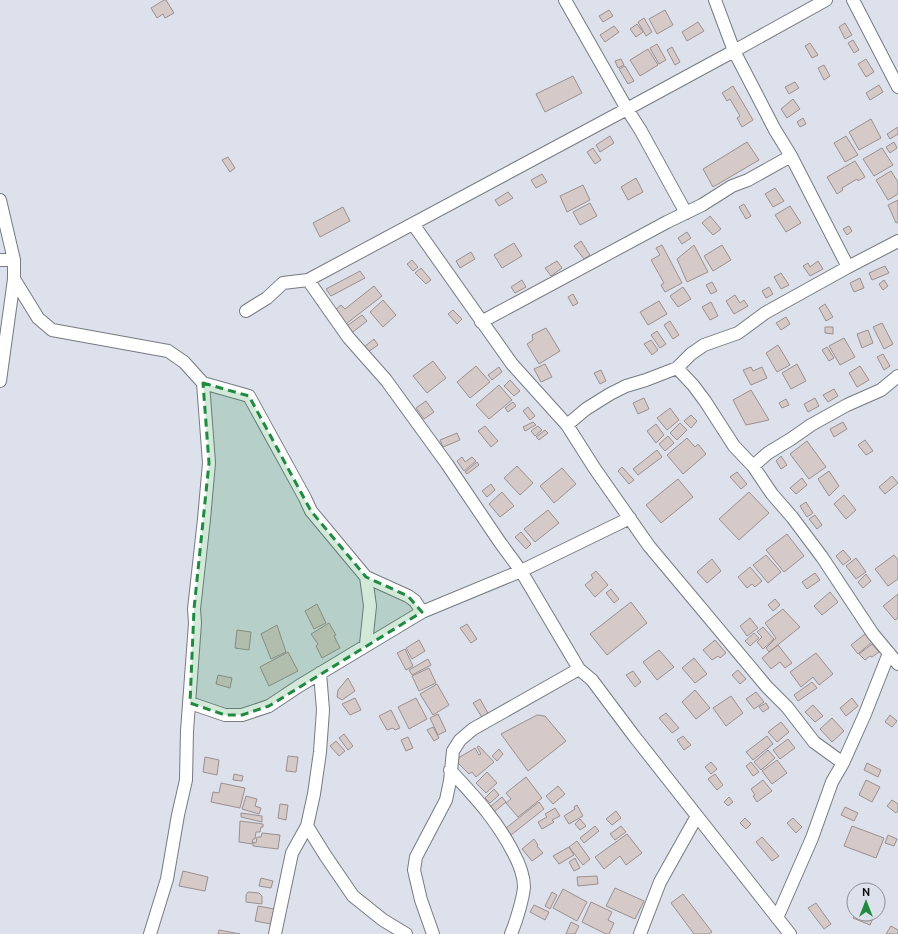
<svg xmlns="http://www.w3.org/2000/svg" width="898" height="934" viewBox="0 0 898 934" font-family="Ubuntu,sans-serif">
	<rect width="100%" height="100%" fill="#dde1eb"/>
	<path fill="#d6cac9" stroke="#9b8f8f" d="M164,0H166L174,13L165,18L163,14L157,18L151,8Z
		M609,10L613,16L603,22L599,16Z
		M665,10L673,25L657,34L649,19Z
		M644,18L652,32L646,36L638,22Z
		M698,22L704,31L687,41L682,32Z
		M845,23L852,35L845,39L839,27Z
		M637,24L643,32L636,37L630,29Z
		M614,26L619,32L605,42L600,35Z
		M853,40L859,50L854,53L848,43Z
		M810,43L818,55L812,58L805,46Z
		M657,44L666,60L659,64L650,48Z
		M672,47L680,62L675,65L667,50Z
		M648,49L658,65L640,76L630,60Z
		M621,59L624,65L618,68L615,61Z
		M866,59L874,72L866,77L858,64Z
		M824,65L830,76L824,80L818,68Z
		M625,66L634,81L628,84L619,69Z
		M573,76L582,93L545,112L536,94Z
		M795,82L799,88L789,94L785,87Z
		M879,85L883,92L870,100L866,93Z
		M733,86L753,120L742,127L737,118L740,116L730,99L727,101L722,93Z
		M793,99L800,109L787,118L781,109Z
		M803,118L806,124L800,127L797,122Z
		M871,119L881,138L859,150L849,132Z
		M898,127V134L890,139L887,134Z
		M610,136L614,143L600,152L596,145Z
		M846,136L858,155L845,162L834,143Z
		M747,142L759,160L713,187L703,169Z
		M894,142L897,148L890,153L886,147Z
		M593,148L601,160L595,164L587,152Z
		M882,148L893,165L874,176L863,159Z
		M228,157L235,168L230,172L222,160Z
		M855,161L865,177L858,181L857,179L842,188L843,190L837,194L827,177Z
		M891,171L898,182V194L888,200L876,180Z
		M542,174L547,182L536,188L531,180Z
		M636,178L643,192L628,200L621,187Z
		M583,185L590,200L567,212L560,196Z
		M775,188L784,201L773,207L765,194Z
		M508,192L513,198L499,206L495,200Z
		M898,200V222L896,223L888,205Z
		M590,203L597,216L580,225L573,212Z
		M744,204L751,216L746,219L739,207Z
		M790,206L801,223L786,232L775,215Z
		M343,207L350,221L320,237L313,223Z
		M710,216L721,229L713,235L702,223Z
		M849,226L852,231L847,235L843,229Z
		M687,232L691,238L682,244L678,238Z
		M581,241L590,255L584,259L574,246Z
		M514,243L522,256L502,268L494,255Z
		M662,245L682,283L665,292L661,285L664,283L651,260L660,255L656,248Z
		M694,245L708,272L687,282L677,259Z
		M722,245L731,260L713,271L704,256Z
		M471,252L475,259L460,268L456,261Z
		M412,260L418,267L413,271L407,264Z
		M557,261L562,268L551,276L545,268Z
		M818,261L823,269L810,276L803,266L808,263L810,267Z
		M885,266L889,273L872,280L869,273Z
		M421,268L431,280L426,284L415,273Z
		M360,271L365,278L331,296L326,289Z
		M781,273L789,285L781,289L774,277Z
		M860,278L864,288L854,292L850,283Z
		M522,280L526,287L515,293L511,287Z
		M884,280L888,286L883,290L879,284Z
		M712,282L717,291L711,294L706,285Z
		M374,286L382,296L346,324L335,310L341,305L345,309Z
		M683,287L691,299L678,307L670,296Z
		M769,287L773,294L766,298L762,291Z
		M573,294L578,303L573,306L568,297Z
		M735,295L740,303L744,300L748,306L734,314L726,301Z
		M383,300L396,315L383,327L370,312Z
		M659,301L667,314L648,325L640,312Z
		M711,302L718,316L710,320L702,307Z
		M825,304L833,317L826,321L819,308Z
		M453,310L462,319L457,324L448,314Z
		M362,315L367,321L349,335L344,328Z
		M786,317L790,324L781,330L776,323Z
		M670,321L679,335L673,339L664,325Z
		M882,323L893,344L884,349L873,327Z
		M825,327H833V334L825,333Z
		M546,328L560,351L539,364L527,344L533,340L532,335Z
		M868,330L873,343L862,348L857,334Z
		M657,331L666,344L660,348L651,335Z
		M844,338L855,357L840,365L829,346Z
		M374,339L378,345L368,352L364,347Z
		M651,340L658,350L652,355L644,344Z
		M778,345L790,365L777,372L766,353Z
		M827,347L834,358L829,361L822,350Z
		M883,354L890,366L884,370L877,357Z
		M433,361L446,378L427,393L413,376Z
		M545,364L552,377L541,382L534,369Z
		M797,364L806,381L791,389L782,373Z
		M476,366L490,382L470,398L457,382Z
		M860,366L869,380L857,387L849,373Z
		M499,367L502,372L492,380L488,375Z
		M751,367L753,371L762,367L767,378L751,385L743,370Z
		M601,370L606,381L600,384L594,373Z
		M510,380L520,391L514,396L504,386Z
		M499,385L512,400L489,419L476,405Z
		M834,389L838,396L828,402L823,395Z
		M751,390L769,420L746,425L733,400Z
		M644,398L649,409L638,414L633,403Z
		M815,398L819,406L808,412L804,404Z
		M786,399L789,405L782,408L779,403Z
		M426,401L434,412L424,419L416,408Z
		M513,402L516,406L508,412L505,408Z
		M528,407L535,416L530,420L523,411Z
		M670,408L679,420L667,430L657,418Z
		M691,415L697,421L691,428L684,421Z
		M533,422L536,425L525,431L523,427Z
		M843,422L847,429L834,437L830,429Z
		M680,423L687,430L677,440L670,433Z
		M656,424L664,435L656,443L647,431Z
		M485,426L498,441L491,447L478,431Z
		M538,426L542,430L535,436L531,431Z
		M545,430L548,433L539,440L536,437Z
		M457,433L460,440L443,447L440,440Z
		M668,436L674,443L665,451L659,444Z
		M687,438L695,447L698,444L706,454L683,474L667,455Z
		M865,440L873,451L866,455L858,445Z
		M807,441L826,467L809,479L790,454Z
		M657,450L662,457L638,475L633,469Z
		M781,456L787,465L781,469L776,461Z
		M462,457L465,462L472,457L476,461L464,471L457,461Z
		M477,462L479,465L467,474L465,472Z
		M517,466L533,483L520,495L504,478Z
		M622,467L634,480L629,484L618,471Z
		M562,468L576,484L554,503L540,486Z
		M829,471L839,486L829,496L818,479Z
		M737,472L747,484L741,489L730,477Z
		M892,476L898,483L885,494L879,487Z
		M802,478L807,485L796,494L790,488Z
		M678,479L693,497L661,523L646,505Z
		M491,484L495,490L487,497L482,491Z
		M502,492L514,506L500,517L489,504Z
		M749,492L769,513L739,540L719,519Z
		M844,495L856,510L846,519L834,504Z
		M806,502L813,513L807,517L800,506Z
		M548,510L559,523L535,542L524,529Z
		M815,515L822,525L817,529L809,519Z
		M521,532L531,544L526,549L515,537Z
		M787,534L804,556L784,572L766,550Z
		M843,550L851,559L843,565L836,556Z
		M766,555L781,572L768,583L753,565Z
		M894,555L898,560V579L888,586L875,569Z
		M856,558L866,572L856,579L846,566Z
		M712,559L721,571L707,583L697,572Z
		M750,567L762,581L755,587L752,584L747,588L738,577Z
		M596,571L608,585L595,597L585,585L593,578L591,575Z
		M815,573L820,580L807,589L802,582Z
		M866,574L871,581L863,588L858,582Z
		M611,589L619,599L614,603L606,593Z
		M830,592L838,602L822,615L814,606Z
		M898,594V618L895,620L883,606Z
		M775,599L780,605L773,611L768,605Z
		M631,602L647,623L607,655L590,634Z
		M317,604L326,623L314,629L305,611Z
		M783,609L800,627L769,652L766,648L776,638L765,623Z
		M750,618L758,628L747,636L740,626Z
		M329,623L336,635L334,636L340,648L322,658L316,646L318,644L311,634Z
		M467,624L477,639L471,643L460,628Z
		M277,625L286,652L271,659L261,634Z
		M763,627L774,639L763,649L757,642L762,637L757,632Z
		M237,630L251,632L249,650L235,648Z
		M754,633L759,638L750,646L745,641Z
		M865,634L872,642L858,654L851,645Z
		M419,640L425,651L412,659L406,648Z
		M715,640L726,653L720,658L718,656L712,660L703,650Z
		M872,644L879,652L872,657L870,656L865,660L859,654Z
		M778,645L792,663L785,668L780,662L771,669L762,658Z
		M405,649L413,666L406,670L397,653Z
		M659,650L674,667L657,680L643,662Z
		M288,652L298,671L269,686L260,667Z
		M816,653L833,674L819,685L813,677L801,687L790,672Z
		M694,658L707,674L695,683L682,668Z
		M428,659L431,665L412,675L409,670Z
		M429,668L436,683L419,691L412,676Z
		M738,670L746,679L740,684L732,675Z
		M633,671L641,682L635,687L626,675Z
		M218,675L232,678L230,688L216,684Z
		M348,678L355,691L342,700L337,697L338,690Z
		M812,682L817,688L798,701L794,695Z
		M437,684L449,705L433,715L420,694Z
		M695,690L710,708L696,719L682,702Z
		M756,692L764,702L754,709L746,699Z
		M731,696L743,713L726,726L713,708Z
		M355,698L361,710L350,715L342,704Z
		M416,698L427,719L409,729L398,707Z
		M852,698L858,706L846,716L840,708Z
		M480,699L489,715L483,719L473,703Z
		M766,703L769,708L763,712L759,707Z
		M813,705L823,716L815,722L805,712Z
		M391,710L400,728L395,730L393,728L387,730L379,716Z
		M666,713L679,728L672,733L659,718Z
		M438,714L446,731L438,735L430,718Z
		M537,715L545,716L566,741L528,771L501,734Z
		M890,715L897,721L892,727L885,722Z
		M832,718L844,731L832,742L820,729Z
		M781,722L789,732L777,742L768,732Z
		M433,727L439,738L434,741L427,730Z
		M344,734L353,746L348,750L339,738Z
		M683,736L691,745L684,750L677,740Z
		M767,736L773,744L753,760L746,752Z
		M408,737L413,748L406,751L401,740Z
		M788,739L795,748L780,759L773,750Z
		M336,741L345,751L339,756L330,746Z
		M479,746L494,762L476,777L472,772L469,774L455,760L475,748L479,755L481,754L477,747Z
		M499,749L503,754L497,761L492,756Z
		M768,750L775,758L761,770L754,762Z
		M288,756L298,757L296,772L286,771Z
		M205,757L219,760L217,775L203,772Z
		M777,760L787,773L772,784L762,771Z
		M711,762L717,769L711,774L705,767Z
		M751,762L759,772L753,776L746,766Z
		M867,763L881,770L878,777L864,770Z
		M487,772L497,783L486,793L476,783Z
		M234,774L243,776L242,781L233,780Z
		M715,774L723,785L717,790L708,779Z
		M526,777L542,798L518,817L506,803L511,799L506,793Z
		M763,780L772,791L757,802L753,796L755,795L751,789Z
		M866,780L880,787L872,802L859,795Z
		M221,783L245,788L240,808L211,802L213,792L219,793Z
		M558,786L565,794L553,804L546,796Z
		M494,789L499,795L490,803L485,798Z
		M246,796L257,799L255,806L261,808L259,814L242,809Z
		M502,797L506,802L494,812L490,807Z
		M729,797L733,802L728,806L724,802Z
		M892,800L898,804V811L896,813L887,806Z
		M539,802L544,809L511,835L506,828Z
		M280,804L288,805L286,820L278,818Z
		M577,805L583,816L569,824L564,816L575,809L574,807Z
		M845,807L858,813L854,821L841,815Z
		M555,808L560,816L552,820L554,822L542,829L538,822L547,817L545,814Z
		M616,811L621,818L612,825L606,819Z
		M241,813L262,816V822L241,817Z
		M745,818L751,824L746,829L740,823Z
		M793,818L802,827L796,833L787,823Z
		M580,819L586,826L580,830L575,824Z
		M240,821L263,824V827H261L260,832H256L255,839H253L252,844L239,842Z
		M595,826L599,831L584,843L580,838Z
		M621,826L626,832L615,840L610,834Z
		M852,826L884,838L876,858L844,846Z
		M262,833L280,835L278,849L253,846V842L256,843L257,837H261Z
		M627,834L642,853L626,865L620,856L604,869L595,857Z
		M888,835L897,839L894,846L885,843Z
		M762,837L779,856L772,861L756,842Z
		M534,839L538,845L537,846L543,853L532,861L522,849Z
		M577,841L590,859L583,865L569,847Z
		M569,847L574,855L559,864L553,856Z
		M575,858L580,868L574,871L569,862Z
		M183,871L208,877L205,891L179,886Z
		M597,876L598,884L578,886L577,877Z
		M261,878L273,881L271,888L259,886Z
		M615,888L644,901L635,919L606,906Z
		M563,889L587,902L577,921L553,908Z
		M248,892L259,893L262,896V904L246,902V895Z
		M552,892L557,895L550,909L545,906Z
		M683,894L712,932L709,934H694L671,903Z
		M591,902L612,912L608,920L614,923L609,934H606L582,922Z
		M816,903L831,924L824,929L808,908Z
		M534,905L549,912L545,920L530,912Z
		M258,906L274,909L271,924L255,921Z
		M855,914H869L874,916L870,925L853,918Z
		M571,922L579,926L575,934H566Z
		M891,926L898,930V934H886Z
		M219,930L240,934H218Z"/>
	<g fill="none" stroke-linecap="round" stroke-linejoin="round">
		<defs>
			<path id="minor" d="M565,0L627,109L734,51L775,130L791,156L848,267L898,241
				M715,0L734,51L826,0
				M853,0L898,87
				M0,200L14,260V279L0,381
				M413,224L512,364L567,425L595,469L649,546L767,687L787,707L814,742L843,763
				M0,260H14
				M14,279L38,318L52,330L168,351L184,362L203,383L249,396L305,498L311,511L366,577L408,596L415,601L422,612
				M308,280L348,337L386,380L447,464L499,541L521,571L579,669L592,680L634,736L790,934
				M246,311L267,298L283,283L308,280L627,109L641,131L686,213
				M481,322L667,222L702,205L732,186L748,180L791,156
				M677,368L693,385L705,401L734,446L753,466L772,494L792,517L822,557L873,634L898,664
				M567,425L586,409L610,394L626,386L646,380L677,368L691,354L704,345L738,333L765,313L848,267
				M753,466L768,453L791,439L811,425L847,405L881,390L898,376
				M366,577L370,606L366,644
				M190,703L225,715H242L269,706L299,686L422,612L521,571L630,518
				M450,770C475,797 496,819 513,852C519,863 524,874 524,887C523,899 516,922 511,934
				M307,826L325,855L353,896L383,920L406,934
				M777,918L812,838L832,782L843,763L865,714L889,653
				M150,934L167,879L178,815L186,780L187,731L195,623L194,609L204,519L209,463L203,383
				M275,934L292,853L307,826L314,794L320,752L323,710L320,673
				M433,934L421,900L414,870L416,857L446,800L450,781L453,751L460,740L473,729L579,669
				M640,934L660,882L697,816"/>
		</defs>
		<use href="#minor" stroke="#767a82" stroke-width="14"/>
		<use href="#minor" stroke="#fff" stroke-width="12"/>
	</g>
	<path fill="#208a41" fill-opacity="0.2" stroke="#208a41" stroke-width="3" stroke-dasharray="8 5" stroke-linejoin="round" d="M203,383L249,396L311,511L366,577L408,596L422,612L269,706L242,715H225L190,703L194,609L209,463Z"/>
	<g transform="translate(866 902)"><circle r="19" fill="#dde1eb" stroke="#8a8d94"/>
	<path d="M0-3L7 15L0 10L-7 15Z" fill="#208a41"/>
	<text y="-6" font-size="11" font-weight="bold" text-anchor="middle" fill="#0e0f12">N</text>
	</g>
</svg>
